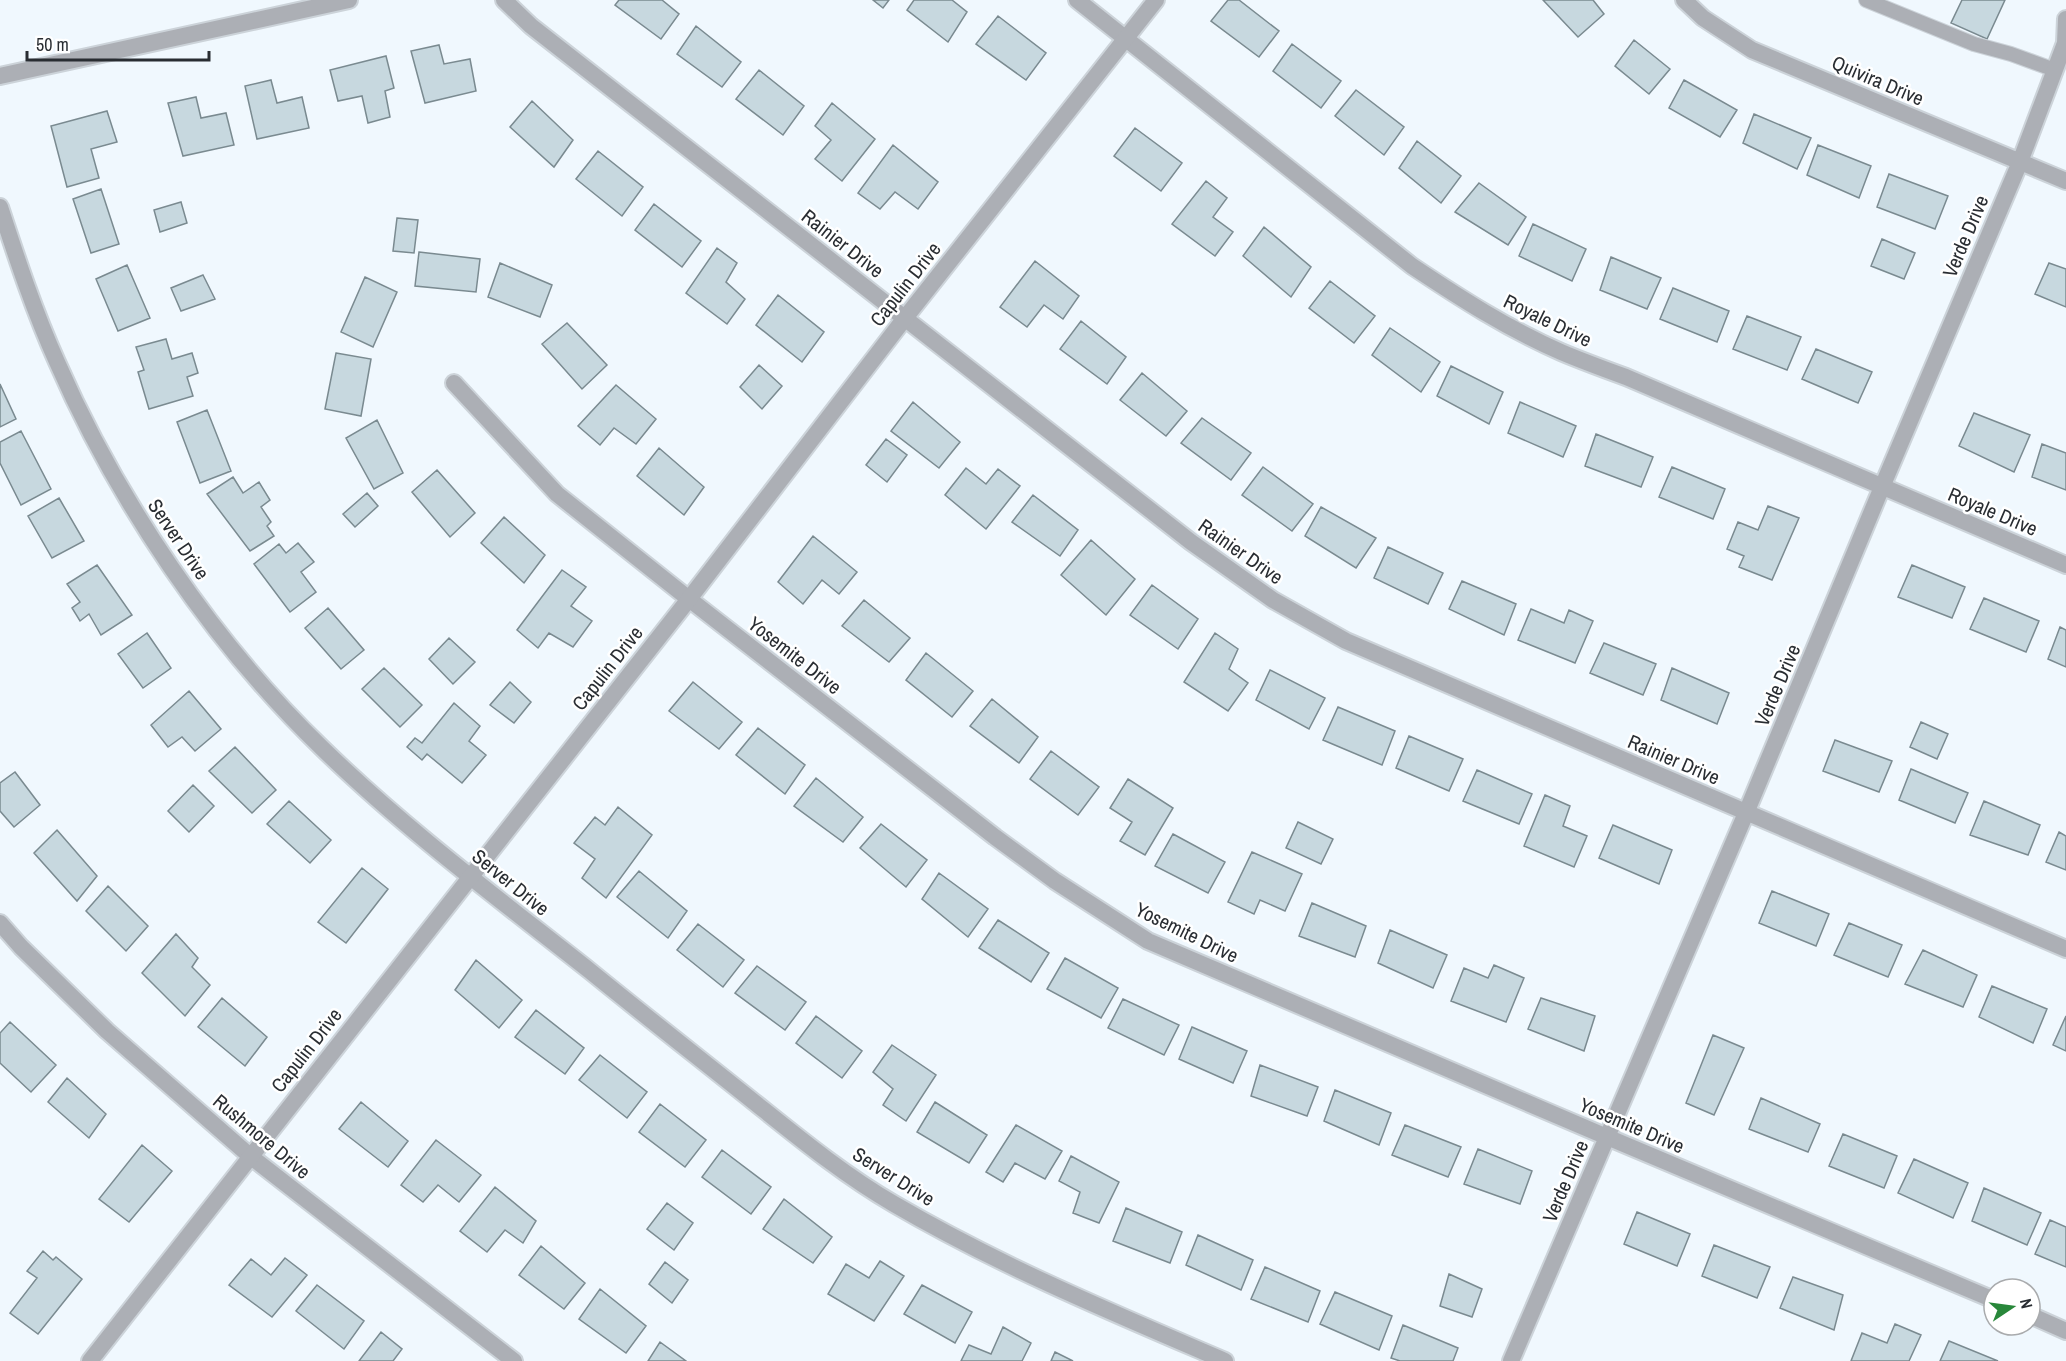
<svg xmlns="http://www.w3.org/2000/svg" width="2066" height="1361" viewBox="0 0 2066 1361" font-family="'Archivo Narrow',sans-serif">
	<rect width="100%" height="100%" fill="#f0f8fe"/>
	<path fill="#c7d8df" stroke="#7a8a90" stroke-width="1.5" d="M619,0H662L679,14L661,39L615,5Z
		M873,0H889L883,8Z
		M914,0H952L967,12L948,42L907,10Z
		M1228,0H1239L1279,31L1259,57L1211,21Z
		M1543,0H1593L1604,14L1578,37Z
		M1962,0H2005L1987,39L1951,23Z
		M998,16L1046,53L1026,80L976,44Z
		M696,26L741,62L722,87L677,54Z
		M1634,40L1670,69L1649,94L1615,66Z
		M1292,44L1341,81L1321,108L1273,71Z
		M439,45L444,64L470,59L476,91L425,103L411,51Z
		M386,56L394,88L385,91L390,117L368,123L362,96L338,101L330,70Z
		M759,70L804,106L783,135L736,99Z
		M271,80L277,103L302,97L309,128L257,139L245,86Z
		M1684,80L1737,110L1720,137L1669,108Z
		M1356,90L1404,127L1384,155L1335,116Z
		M196,97L201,118L226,113L234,145L183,156L168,103Z
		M532,101L573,140L554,167L510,127Z
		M832,103L875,139L842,181L815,159L831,140L815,126Z
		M107,111L117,142L91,149L99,178L67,187L51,126Z
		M1754,114L1811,138L1797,169L1743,143Z
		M1135,128L1182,163L1161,191L1114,156Z
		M1417,141L1461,176L1441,203L1399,168Z
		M893,145L938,182L918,209L895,192L880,209L858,193Z
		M1818,145L1871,166L1859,198L1807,175Z
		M598,151L643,187L622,216L576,179Z
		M1889,174L1948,196L1935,229L1877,207Z
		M1206,181L1227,198L1213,217L1233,232L1215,256L1172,224Z
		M1479,183L1526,217L1508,245L1455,212Z
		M101,189L119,244L91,253L73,199Z
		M181,202L187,223L160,232L154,210Z
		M654,204L701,241L682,267L635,230Z
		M397,218L418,220L414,253L393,251Z
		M1533,224L1586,249L1572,281L1519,256Z
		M1264,227L1311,267L1291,297L1243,256Z
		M1882,239L1915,253L1904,279L1871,266Z
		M717,248L737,263L726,282L745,299L727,324L686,293Z
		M419,252L480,259L476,292L415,286Z
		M1611,257L1661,278L1647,309L1600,290Z
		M1035,261L1079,296L1063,319L1044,305L1027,327L1000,307Z
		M500,263L552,285L540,317L488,297Z
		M2049,263L2066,269V307L2035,294Z
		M127,265L150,318L118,331L96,279Z
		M203,275L215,299L181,311L171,288Z
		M365,277L397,292L373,347L341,332Z
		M1330,281L1375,316L1354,343L1309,308Z
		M1673,288L1729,311L1717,342L1660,319Z
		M778,295L824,332L802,362L756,325Z
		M1747,316L1801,337L1787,370L1733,349Z
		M1081,321L1126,357L1107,384L1060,349Z
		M567,323L607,365L582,389L542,344Z
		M1390,328L1440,362L1421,392L1372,355Z
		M166,339L172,359L192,353L198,373L187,377L193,396L149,409L138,372L144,370L136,347Z
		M1816,349L1872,372L1858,403L1802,379Z
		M336,353L371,359L361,416L325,409Z
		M759,365L782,386L762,409L740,387Z
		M1451,366L1503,392L1489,424L1437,396Z
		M1142,373L1187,411L1166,436L1120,400Z
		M0,384L16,419L0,427Z
		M616,385L656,419L636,444L614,428L600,445L578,426Z
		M913,402L960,442L939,468L891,431Z
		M1520,402L1576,426L1563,457L1508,433Z
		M207,410L231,471L200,483L177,422Z
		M1974,413L2030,435L2014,472L1959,446Z
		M1202,418L1251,453L1231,480L1181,443Z
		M377,420L403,473L374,489L346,438Z
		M21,431L51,489L21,505L0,463V442Z
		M1596,434L1653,457L1641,487L1585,466Z
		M886,439L907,455L887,482L866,465Z
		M2042,444L2066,453V490L2032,477Z
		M659,448L704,487L684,515L637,476Z
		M1263,467L1313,504L1292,531L1242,495Z
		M1672,467L1725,489L1713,519L1659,497Z
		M966,468L986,484L998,469L1020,486L986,529L945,495Z
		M437,470L475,513L450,537L412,492Z
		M233,477L243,493L259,482L270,500L261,507L271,522L267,526L274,536L250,551L207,494Z
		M367,493L378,506L355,527L343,514Z
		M1033,495L1078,530L1060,556L1012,522Z
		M59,498L84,541L52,558L28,516Z
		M1768,506L1799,518L1772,580L1739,567L1744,556L1727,549L1738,522L1758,530Z
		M1321,507L1376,538L1356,568L1305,536Z
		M504,517L545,555L524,583L481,543Z
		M813,536L857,572L839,594L822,580L803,604L778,582Z
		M1091,540L1135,579L1106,615L1061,575Z
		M298,543L314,562L301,572L316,592L290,612L254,564L279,544L286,553Z
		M1388,547L1443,573L1428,604L1374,578Z
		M97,565L132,615L101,635L89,614L80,621L72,608L80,602L67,584Z
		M1912,565L1965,587L1952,618L1898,597Z
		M562,570L586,587L571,606L592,621L573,647L549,633L538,648L517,630Z
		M1462,581L1516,604L1504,635L1449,609Z
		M1152,585L1198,619L1178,649L1130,615Z
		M1984,598L2039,621L2026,652L1970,629Z
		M864,600L910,638L889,662L842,626Z
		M328,608L364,650L341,669L305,628Z
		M1531,609L1564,623L1569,610L1593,621L1575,663L1518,640Z
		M2060,627L2066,630V667L2048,659Z
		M147,633L171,668L143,688L118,654Z
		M1215,633L1238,649L1229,669L1248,683L1228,711L1184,682Z
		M449,638L475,662L453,684L429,659Z
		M1604,643L1656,664L1643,695L1590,673Z
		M926,653L973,691L952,717L906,680Z
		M384,668L422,705L400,727L362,689Z
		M1672,668L1729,693L1717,724L1661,700Z
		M1270,670L1325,698L1309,729L1256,700Z
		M510,682L531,702L514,723L490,705Z
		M693,682L742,722L719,749L669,711Z
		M189,691L221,729L195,751L182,737L168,747L151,725Z
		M992,699L1038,737L1019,763L970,726Z
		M454,703L480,726L469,741L486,755L462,783L427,754L422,760L407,747L415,738L422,743Z
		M1338,707L1395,731L1382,765L1323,740Z
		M1921,722L1948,734L1937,759L1910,747Z
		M758,728L805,765L785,794L736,755Z
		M1409,736L1463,759L1449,791L1396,768Z
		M1835,740L1892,761L1879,792L1823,771Z
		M235,747L276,790L252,813L209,771Z
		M1051,751L1099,787L1078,815L1030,779Z
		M1911,769L1968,793L1955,823L1899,800Z
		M1477,770L1532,794L1519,824L1463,801Z
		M15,772L40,805L14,827L0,811V783Z
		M816,778L863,817L843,842L794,806Z
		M1128,779L1173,808L1145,855L1120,841L1132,822L1110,808Z
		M193,785L214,806L189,832L168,811Z
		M1545,795L1570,806L1563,826L1587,836L1574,867L1524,846Z
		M289,801L331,840L310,863L267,824Z
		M1984,801L2040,825L2028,855L1970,835Z
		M618,807L652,835L606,898L582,878L595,859L574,843L595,817L605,825Z
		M1298,822L1333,839L1321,864L1286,848Z
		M881,824L927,860L906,887L860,848Z
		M1613,825L1672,850L1659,884L1599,858Z
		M57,830L97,876L77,901L34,853Z
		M2059,832L2066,836V870L2046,862Z
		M1173,834L1225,862L1208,893L1155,866Z
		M1252,852L1302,874L1285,911L1260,900L1254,914L1228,902Z
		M362,868L388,889L346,943L318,922Z
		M639,871L687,911L668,938L617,897Z
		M939,873L988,909L968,937L922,899Z
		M108,886L148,926L126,951L86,911Z
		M1772,891L1829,914L1816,946L1759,923Z
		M1312,903L1366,926L1355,957L1299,936Z
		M998,920L1049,953L1031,982L979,948Z
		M1849,923L1902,945L1888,977L1834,955Z
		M698,924L744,960L723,987L677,950Z
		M1390,930L1447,955L1433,988L1378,963Z
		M176,934L198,958L192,967L210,985L185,1016L142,973Z
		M1923,950L1977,975L1963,1007L1905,984Z
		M1065,958L1118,988L1101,1018L1047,989Z
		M476,960L522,1000L499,1028L455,990Z
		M1494,965L1524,978L1506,1022L1451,1001L1464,968L1488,978Z
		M757,966L806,1002L785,1030L735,993Z
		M1992,986L2047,1009L2033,1043L1979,1017Z
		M222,998L267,1037L245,1066L198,1027Z
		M1541,998L1595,1016L1584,1051L1528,1029Z
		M1123,999L1179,1025L1164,1055L1108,1028Z
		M536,1010L584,1048L565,1074L515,1037Z
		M816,1016L862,1051L842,1078L796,1043Z
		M2066,1016V1051L2053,1045Z
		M10,1022L56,1065L31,1092L0,1063V1033Z
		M1192,1027L1247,1051L1233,1083L1179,1059Z
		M1713,1035L1744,1048L1714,1115L1686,1103Z
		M892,1045L936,1075L906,1121L883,1105L893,1089L873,1072Z
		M600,1055L647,1092L627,1118L579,1080Z
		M1260,1065L1318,1087L1307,1116L1251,1096Z
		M67,1078L106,1114L89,1138L48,1102Z
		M1335,1090L1391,1113L1379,1145L1324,1121Z
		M1761,1098L1820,1124L1808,1152L1749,1129Z
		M361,1102L408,1141L388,1167L339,1129Z
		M935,1102L987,1135L969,1163L917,1132Z
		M660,1104L706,1140L685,1167L639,1132Z
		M1016,1125L1062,1151L1045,1179L1015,1163L1003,1182L986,1172Z
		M1405,1125L1461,1147L1448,1177L1392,1155Z
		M1843,1134L1897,1156L1884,1188L1829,1166Z
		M436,1140L481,1175L459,1202L438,1185L423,1202L401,1185Z
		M142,1145L172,1171L129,1222L99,1199Z
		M1478,1149L1532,1171L1520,1204L1464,1184Z
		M722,1150L771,1187L751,1214L702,1177Z
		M1071,1156L1119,1182L1099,1223L1073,1213L1080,1192L1059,1181Z
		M1914,1159L1968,1183L1953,1218L1898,1193Z
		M495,1187L536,1221L523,1243L505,1230L487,1252L460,1231Z
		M1984,1188L2041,1213L2027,1245L1972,1221Z
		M784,1199L832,1237L813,1263L763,1229Z
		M667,1203L693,1223L674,1250L647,1229Z
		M1126,1208L1182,1232L1170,1263L1113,1241Z
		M1637,1212L1690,1234L1677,1266L1624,1244Z
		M2050,1220L2066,1227V1267L2035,1254Z
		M1198,1235L1253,1260L1241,1290L1186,1265Z
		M1714,1245L1770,1267L1757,1298L1702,1276Z
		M541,1246L585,1283L564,1309L519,1275Z
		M43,1251L53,1260L56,1257L82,1279L38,1334L10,1313L37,1278L27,1271Z
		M285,1258L307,1275L272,1317L229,1285L251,1259L271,1275Z
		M880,1261L904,1276L874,1321L828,1294L846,1264L869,1278Z
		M665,1262L688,1280L672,1303L649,1284Z
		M1265,1267L1320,1291L1308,1322L1251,1299Z
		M1449,1274L1482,1289L1472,1317L1440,1306Z
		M1793,1277L1843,1295L1834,1330L1780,1308Z
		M317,1285L364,1321L344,1349L296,1311Z
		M922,1285L972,1312L955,1343L904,1314Z
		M600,1289L646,1326L626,1353L579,1319Z
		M1335,1292L1392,1316L1379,1350L1320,1324Z
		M1895,1324L1921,1335L1909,1361H1851L1862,1333L1887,1343Z
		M1403,1325L1458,1348L1453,1361H1400L1391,1358Z
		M1003,1327L1031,1343L1022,1361H961L969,1345L991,1354Z
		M381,1332L402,1349L393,1361H359Z
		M1949,1341L1998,1361H1940Z
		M660,1342L686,1361H648Z
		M1055,1352L1073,1361H1051Z"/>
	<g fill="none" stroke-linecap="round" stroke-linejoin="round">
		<defs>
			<path id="service" d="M1866,0L1974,44L2011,54L2055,70"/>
			<path id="minor" d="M504,0L531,26L1191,542L1273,600L1346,641L2066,949
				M1077,0L1412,266C1460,298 1508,329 1561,352C1582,361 1604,369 1626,377L2066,565
				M1684,0L1703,18L1752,50L2066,181
				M0,76L349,0
				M0,207C17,259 34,311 57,362C117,500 213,643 322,748C405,829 499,899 590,971C644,1015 699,1058 754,1102C799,1138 844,1175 894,1204C1000,1266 1113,1313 1225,1361
				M454,383L557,494L689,599L995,837L1055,881L1148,941L1607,1137L1994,1300
				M0,923L21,947L107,1031L250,1156L514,1361
				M2030,1315L2066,1331
				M1511,1361L1746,813L1882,487L2020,162L2065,43L2066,19"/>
			<path id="tertiary" d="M90,1361L689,599L905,318L1156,0"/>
		</defs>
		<use href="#service" stroke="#ccd3d9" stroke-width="16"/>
		<use href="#minor" stroke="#ccd3d9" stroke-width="20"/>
		<use href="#tertiary" stroke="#ccd3d9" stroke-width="20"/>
		<use href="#service" stroke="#acafb5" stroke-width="14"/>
		<use href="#minor" stroke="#acafb5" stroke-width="16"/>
		<use href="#tertiary" stroke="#acafb5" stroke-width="16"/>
	</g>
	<g text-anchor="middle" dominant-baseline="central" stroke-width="5" stroke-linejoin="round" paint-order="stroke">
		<g font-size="20" fill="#292d32" stroke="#fff">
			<text transform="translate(1878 80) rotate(23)">Quivira Drive</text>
			<text transform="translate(1965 236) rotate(-67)">Verde Drive</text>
			<text transform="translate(843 243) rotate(38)">Rainier Drive</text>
			<text transform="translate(905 284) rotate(-52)">Capulin Drive</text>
			<text transform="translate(1548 320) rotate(26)">Royale Drive</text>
			<text transform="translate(1993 511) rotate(23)">Royale Drive</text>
			<text transform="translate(179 539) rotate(56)">Server Drive</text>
			<text transform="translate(1241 551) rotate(35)">Rainier Drive</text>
			<text transform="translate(795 655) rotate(38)">Yosemite Drive</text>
			<text transform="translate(607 668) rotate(-52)">Capulin Drive</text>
			<text transform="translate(1777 685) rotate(-67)">Verde Drive</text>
			<text transform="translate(1674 759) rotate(23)">Rainier Drive</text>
			<text transform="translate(511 882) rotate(39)">Server Drive</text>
			<text transform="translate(1187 932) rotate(26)">Yosemite Drive</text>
			<text transform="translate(306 1050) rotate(-52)">Capulin Drive</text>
			<text transform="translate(1632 1125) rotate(23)">Yosemite Drive</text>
			<text transform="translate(262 1136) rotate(40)">Rushmore Drive</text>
			<text transform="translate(894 1176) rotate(32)">Server Drive</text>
			<text transform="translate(1565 1181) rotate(-67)">Verde Drive</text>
		</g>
	</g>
	<g transform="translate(2012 1307) rotate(77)"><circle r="28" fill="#ffffff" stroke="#a9abad" stroke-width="1.5"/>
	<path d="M0-4.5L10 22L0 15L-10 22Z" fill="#28873a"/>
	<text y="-9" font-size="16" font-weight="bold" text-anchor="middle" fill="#292d32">N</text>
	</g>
	<path d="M27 51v9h182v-9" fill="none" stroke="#292d32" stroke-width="3"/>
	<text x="36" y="51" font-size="18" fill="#292d32" stroke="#ffffff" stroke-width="4.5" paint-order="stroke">50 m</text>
</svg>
